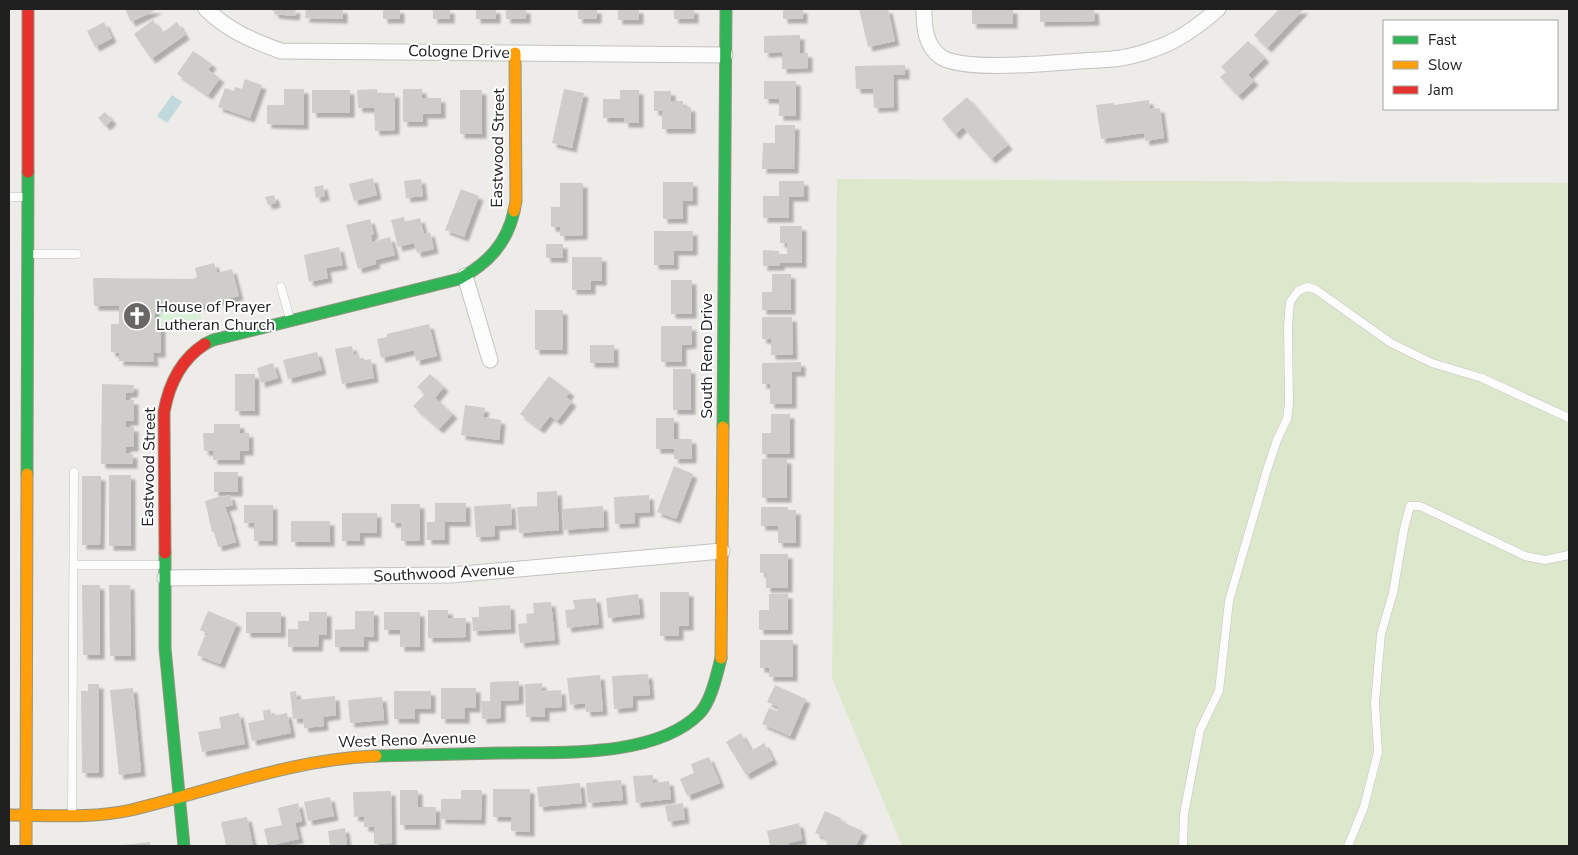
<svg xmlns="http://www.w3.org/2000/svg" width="1578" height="855" viewBox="0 0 1578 855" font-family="'Nunito Sans',sans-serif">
	<defs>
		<filter id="shadow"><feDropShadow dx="4.5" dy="4.5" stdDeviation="1" flood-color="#0004"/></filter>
	</defs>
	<rect width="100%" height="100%" fill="#eeece9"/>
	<path fill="#dce7cc" d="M837,179L1569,183V846H902L832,678Z"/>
	<path fill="#dbf0d9" d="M156,307H199L203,325L190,331H161L162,322H156Z"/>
	<path fill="#c1d9dc" d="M172,95L182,102L167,123L157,116Z"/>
	<path fill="#cfcdca" filter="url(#shadow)" d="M125,9H158L131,22Z
		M270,9H296L295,16L274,14L275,12Z
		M306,9H343V19L305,18Z
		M383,9H400V19H383Z
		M433,9H450V19H433Z
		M476,9H496V19H476Z
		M506,9H526V19H506Z
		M578,9H597V19H578Z
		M618,9H639V20H618Z
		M674,9H694V19H674Z
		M783,9H803V19H783Z
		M859,9H888L895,41L868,47Z
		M972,9H1013V24H972Z
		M1040,9H1094L1095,21L1040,22Z
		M1279,9H1304L1267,48L1254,35Z
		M153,20L162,33L177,22L185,35L151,59L134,34Z
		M104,22L112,38L95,47L87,31Z
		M800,35V53H808V68L782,69V52L764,53V36Z
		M1248,41L1265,58L1248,75L1254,81L1238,96L1220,77L1226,72L1221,67Z
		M193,51L212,64L208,70L220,78L208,95L177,74Z
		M905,65V75H893L894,107L874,108L873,89H856L855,66Z
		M245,79L262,85L250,118L218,107L225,88L234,91L235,87L242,89Z
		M764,81H796V116H779V99H764Z
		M284,89H304V125L267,124V105H284Z
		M377,89V93H395V130L375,131L374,108H358L357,90Z
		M403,89H422V98H441V114H423V122H403Z
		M564,89L584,93L572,148L552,143Z
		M312,90H350V113H312Z
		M460,90H482V134H460Z
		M620,90H639V123H624V118H603V99H620Z
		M654,91H671V101H683V107H691V129H662V111H654Z
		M967,97L1008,145L991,159L963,127L955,135L942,119Z
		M1149,100L1150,109L1160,108L1164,138L1145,141L1144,133L1101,139L1096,105L1113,103L1114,105Z
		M105,112L112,120L106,126L98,118Z
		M775,125H795L794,169H762L763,143H775Z
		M373,178L377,195L354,201L349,184Z
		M421,179L423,196L406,198L404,181Z
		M779,181H804V197H789V218H763V196H779Z
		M663,182H693V201H683V219H663Z
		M560,183H583V235L560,236V227H551V207H560Z
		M323,185L325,196L316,198L314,187Z
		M461,189L479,196L464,237L445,230Z
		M274,195L276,203L268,205L265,197Z
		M404,217L405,222L420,218L424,234L430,232L434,249L417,253L414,243L398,247L391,220Z
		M370,219L374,234L371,235L372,242L390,237L395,255L375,260L376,264L358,269L346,225Z
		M780,226H802V263H780V266H763V250L779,251V254H787V243H780Z
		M654,231H693V251H674V265H654Z
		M546,244H563V258H546Z
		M339,247L343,265L326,268L328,278L309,282L304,255Z
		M572,257H602V281H591V290H572Z
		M214,263L217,273L232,269L239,296L198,306L155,307V323L161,324V353H153L154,362L119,361V353L111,352V324H119V306H94L93,278L193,279L197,277L195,268Z
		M772,274H791V310H762V292H772Z
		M671,280H692V314H671Z
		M535,310H563V350H535Z
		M762,317H792L793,355H771V339H762Z
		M429,324L437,356L416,361L414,350L381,358L377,339L387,337V334Z
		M661,326H692V344L682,345V362H661Z
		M590,345H614V363H590Z
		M352,346L354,355L359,354L360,361L371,359L374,378L342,384L335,349Z
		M317,352L322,370L288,379L283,360Z
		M801,362V372H792V404H770V384H762V363Z
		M273,363L278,378L261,383L257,368Z
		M673,369H691V410H673Z
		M235,374H255V411H235Z
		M430,374L444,387L435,398L453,414L439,429L413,406L425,394L417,387Z
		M549,376L570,392L566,397L572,402L557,421L550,416L540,429L520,414Z
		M102,384L134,385L133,393H126V400H134V421H126V427H134V447H126V453L133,454V464H101Z
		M465,405L485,408L483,417L501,420L499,440L461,435Z
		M771,414H790V454H762V433H771Z
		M656,418H674V439H692V459H674V449H656Z
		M214,424H240V433H249V451H240V460H213V451H204L203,433H214Z
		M762,459H787V498H762Z
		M674,466L693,474L676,519L657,512Z
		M214,472H238V492H214Z
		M109,475H131V546H109Z
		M82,476H101L100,545H82Z
		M557,491L559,530L519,533L517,507L537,506V492Z
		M230,495L233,505L225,507L232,526H231L236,542L218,547L214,532H212L205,501L221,496L222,497Z
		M649,495L650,512L635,513V523L615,524L614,497Z
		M435,503H466V522H445V540H427V522H435Z
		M391,504H420V541H401V523H391Z
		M511,504L512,525L495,526V536L476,537L474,506Z
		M244,505H273V541H254V523H244Z
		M603,506L604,527L564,530L562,509Z
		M761,507H788V510H796V543H778V526H761Z
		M342,513H377V533H360V541H342Z
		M291,521H330V542H291Z
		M760,554H788V588H766V573H760Z
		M82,585H100V655H83Z
		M109,585H130L131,656H110Z
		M660,592H689V626H679V636H660Z
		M638,594L640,614L608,618L606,598Z
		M769,594H788V630H759V610H769Z
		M596,598L599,624L567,628L565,610L575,609L573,600Z
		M551,602L555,640L520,643L518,624L527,623L526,614L534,613L533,603Z
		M510,605L511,629L473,631L472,617H479V607Z
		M428,610H448V618H466V637L428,638Z
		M208,611L237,623L220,664L197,655L205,635L208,636L209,634L200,630Z
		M355,611H374V637H364V647H335V630L355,629Z
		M246,612H281V633H246Z
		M309,612H327V635H319L318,647H288V629H298V621H309Z
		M384,612H420V647H400V630H384Z
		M760,640H793V677H769V668H760Z
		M648,674L650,695L633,696V707L614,709L612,676Z
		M600,675L603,711L586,712L585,703L570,705L567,678Z
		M519,681V700L501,701V718L482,719L481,701H490V682Z
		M542,683V691L561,690L562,707L545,708V717H526L525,684Z
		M88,684H99V773H82L81,691H88Z
		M775,685L806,699L790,736L762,724L769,708L777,711L779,707L767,702Z
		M133,688L141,772L119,775L110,690Z
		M441,688H476V708H465V719H441Z
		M296,691L297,700L335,696L336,715L323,717L324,726L304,728L303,718L293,719L290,692Z
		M394,691H431V709H415V719H394Z
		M382,697L384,720L350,723L348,700Z
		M270,709L272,716L287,713L291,733L252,741L248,723L264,720L263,711Z
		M239,713L245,744L202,752L198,732L221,728L219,717Z
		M741,733L751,751L764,743L773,760L746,775L726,742Z
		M709,757L720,783L687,796L680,779L694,773L691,764Z
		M653,775V783L669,781L671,799L636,803L633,776Z
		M621,780L623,800L588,803L586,783Z
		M580,783L582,803L539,807L537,787Z
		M493,789H530V832L511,831V817H493Z
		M400,790H418V807H436V825H400Z
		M461,790H482L481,820L441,819V799H461Z
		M391,791L392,843L374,844V827H364V816L354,817L353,792Z
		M330,797L334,816L308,821L304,802Z
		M298,803L302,821L295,823L299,839L268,846L264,829L282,825L278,808Z
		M683,803L685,819L668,822L665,806Z
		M825,811L841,818L840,821L863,831L856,846H826L828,841L823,839L824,837L815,833Z
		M247,817L253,846H226L221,822Z
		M799,823L802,840L789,843V846H770L767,831Z
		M345,828L347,846H330L328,831Z
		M150,842V846H124V845Z"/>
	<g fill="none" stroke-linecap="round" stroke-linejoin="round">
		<defs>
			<path id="lane" d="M9,197H26
				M30,254H77
				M281,287L290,319
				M74,565H162
				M72,813L74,472
				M1183,846L1184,814L1200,730L1219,691L1229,601L1267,470L1277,440L1287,419L1289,404L1288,326L1290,302L1298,291L1307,287L1315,289L1391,343L1432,363L1482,378L1569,418
				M1348,846L1364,807L1378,752L1375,703L1381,634L1393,593L1404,529L1410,506H1420L1525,556L1545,560L1569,555"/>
			<path id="street" d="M206,9C229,31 251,40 281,51L725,55
				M924,9C924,26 925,46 941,57C965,72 1050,63 1080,61C1093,60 1108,60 1121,58C1132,56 1144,53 1154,49C1176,42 1201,24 1218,9
				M465,276L490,360
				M165,578L451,575L722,551"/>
			<path id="fast" d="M205,344L213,340L459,279C487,264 507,244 514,211
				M723,427L726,9
				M27,474L28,172
				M165,553V648L184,846
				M376,756C418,755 460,754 501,753C559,752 655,758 699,714C711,702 717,674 721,658"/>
			<path id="slow" d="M514,211L516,201L515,53
				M721,658L723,427
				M9,815C49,815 91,819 131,810C212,791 291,759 376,756
				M26,846L27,474"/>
			<path id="jam" d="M28,172V9
				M165,553L164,412C169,384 180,360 205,344"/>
		</defs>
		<use href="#lane" stroke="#c4c3c1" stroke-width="9"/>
		<use href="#street" stroke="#c4c3c1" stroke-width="17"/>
		<use href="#fast" stroke="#959583" stroke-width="13"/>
		<use href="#slow" stroke="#959583" stroke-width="13"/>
		<use href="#jam" stroke="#959583" stroke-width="13"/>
		<use href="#lane" stroke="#fcfcfc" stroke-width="8"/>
		<use href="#street" stroke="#fcfcfc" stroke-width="15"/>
		<use href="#fast" stroke="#30b455" stroke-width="11"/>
		<use href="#slow" stroke="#ff9f0a" stroke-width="11"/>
		<use href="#jam" stroke="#e5322d" stroke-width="11"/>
	</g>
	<defs>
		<symbol id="church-disc" viewBox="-11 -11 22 22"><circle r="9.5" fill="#686766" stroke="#fff"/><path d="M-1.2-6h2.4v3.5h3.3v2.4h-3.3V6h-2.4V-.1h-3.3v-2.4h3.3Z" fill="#fff"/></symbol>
	</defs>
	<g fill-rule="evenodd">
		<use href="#church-disc" x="121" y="300" width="32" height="32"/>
	</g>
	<g text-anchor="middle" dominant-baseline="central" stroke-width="4" stroke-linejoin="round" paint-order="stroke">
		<g font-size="16" fill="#202020" stroke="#fff">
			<text transform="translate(459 52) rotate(1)">Cologne Drive</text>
			<text transform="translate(498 148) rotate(-89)">Eastwood Street</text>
			<text transform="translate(707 356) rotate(-90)">South Reno Drive</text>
			<text transform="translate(149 467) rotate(-89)">Eastwood Street</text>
			<text transform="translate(444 573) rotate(-3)">Southwood Avenue</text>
			<text transform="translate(407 740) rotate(-2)">West Reno Avenue</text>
		</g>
		<g font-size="16" fill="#202020" stroke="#fff" text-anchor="start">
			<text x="156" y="307">House of Prayer<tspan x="156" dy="18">Lutheran Church</tspan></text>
		</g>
	</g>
	<rect width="1578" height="855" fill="none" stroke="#202020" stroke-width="20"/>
	<rect x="1383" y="20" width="175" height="90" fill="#ffffff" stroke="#a6a6a6"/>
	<rect x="1393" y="36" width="25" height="8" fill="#30b455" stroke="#a6a6a6"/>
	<text x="1428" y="45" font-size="15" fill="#202020">Fast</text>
	<rect x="1393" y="61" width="25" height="8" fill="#ff9f0a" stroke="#a6a6a6"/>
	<text x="1428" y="70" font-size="15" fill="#202020">Slow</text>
	<rect x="1393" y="86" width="25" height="8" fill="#e5322d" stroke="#a6a6a6"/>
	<text x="1428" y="95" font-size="15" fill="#202020">Jam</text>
</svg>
